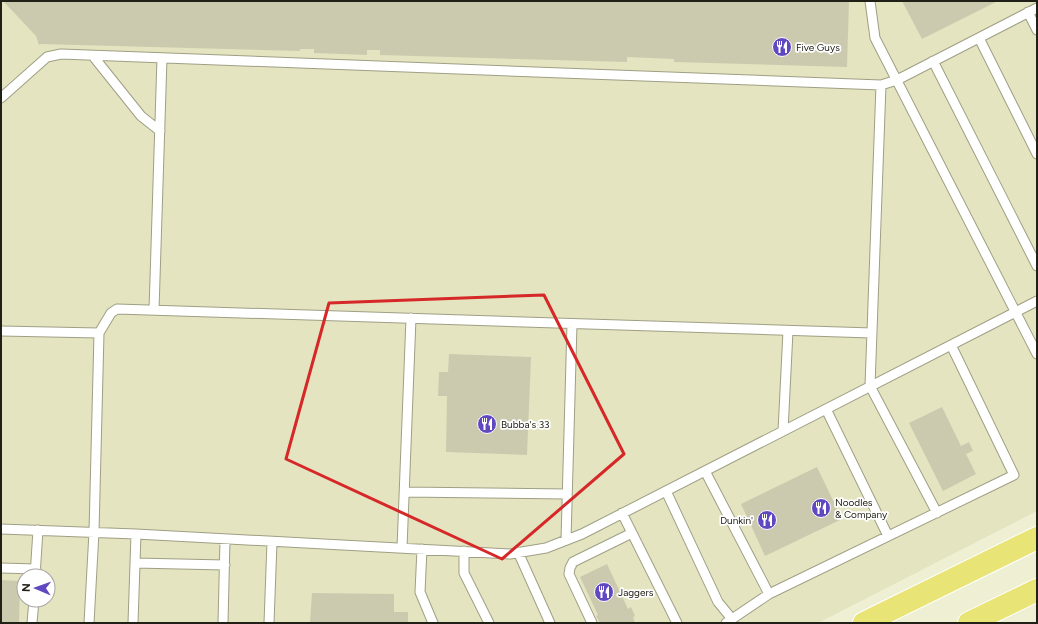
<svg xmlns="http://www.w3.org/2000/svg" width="1038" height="624" viewBox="0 0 1038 624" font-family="Figtree,sans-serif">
	<rect width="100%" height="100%" fill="#efefd3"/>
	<path fill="#e4e4c0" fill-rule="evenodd" d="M1,1H1037V511L818,623H1ZM24,576H48V600H24Z"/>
	<path fill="#cbcaaf" d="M3,1H849L847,67L674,62V59L627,57V62L380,55V50H367V55L314,53V49H300V51L40,44L39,45L36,36Z
		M902,1H998L922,39Z
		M449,354L531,357L527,455L446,452L447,396H438L439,372H448Z
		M942,407L961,446L969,442L973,451L966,454L976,474L943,491L909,423Z
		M817,467L842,519L765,556L741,504Z
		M607,564L628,609L631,607L635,616L633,617L635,623H600L596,616L598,615L580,577Z
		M1,580L20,581L19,623H1Z
		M312,593L394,594V612H408V623H310Z"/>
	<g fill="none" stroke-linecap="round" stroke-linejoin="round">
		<defs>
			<path id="service" d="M870,1L875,38L1037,354
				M1028,12L1037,30
				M979,38L1037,154
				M93,56L141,116L160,131
				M933,61L1037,266
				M881,85L897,80L1037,8
				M1,98L47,57L61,54L881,85L870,386L937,513
				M154,310L162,58
				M1,331L99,333
				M826,409L888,536
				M783,431L788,331
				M705,471L769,594
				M666,491L718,602L732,619L726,623
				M405,492L567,494
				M622,513L677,623
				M1,529L136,534L510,554L546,548L582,534L1037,301
				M566,540L572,324
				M402,548L411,318
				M422,549L420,592L433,623
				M464,551V573L489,623
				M518,552L550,623
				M135,563L225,565
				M1,568L36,569
				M35,576L38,530
				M732,619L769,594L1014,475L951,345
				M32,623L34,600
				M89,623L94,532L99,333L111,313L117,309L872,333
				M133,623L136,534
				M223,623L225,539
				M269,623L272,542
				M592,623L569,574L570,568L573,562L632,533"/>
			<path id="primary" d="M864,623L1037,538
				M969,623L1037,590"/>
		</defs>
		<use href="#service" stroke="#9f9f85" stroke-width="11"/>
		<use href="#primary" stroke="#fff" stroke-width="24"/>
		<use href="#service" stroke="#fff" stroke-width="9"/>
		<use href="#primary" stroke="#e8e476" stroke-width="22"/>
	</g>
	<path fill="none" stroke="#d62828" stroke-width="3" stroke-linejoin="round" d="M544,295L624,454L502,559L286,459L329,303Z"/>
	<defs>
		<symbol id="restaurant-disc" viewBox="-11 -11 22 22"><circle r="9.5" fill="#6048c1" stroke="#fff"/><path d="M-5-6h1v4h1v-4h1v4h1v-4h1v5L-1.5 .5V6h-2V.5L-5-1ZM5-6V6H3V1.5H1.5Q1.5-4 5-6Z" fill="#fff"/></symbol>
	</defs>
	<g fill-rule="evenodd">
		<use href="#restaurant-disc" x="771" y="36" width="22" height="22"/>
		<use href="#restaurant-disc" x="476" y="413" width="22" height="22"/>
		<use href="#restaurant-disc" x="810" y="497" width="22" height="22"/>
		<use href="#restaurant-disc" x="756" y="509" width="22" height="22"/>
		<use href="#restaurant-disc" x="593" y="581" width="22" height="22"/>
	</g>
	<g text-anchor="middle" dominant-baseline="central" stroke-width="3.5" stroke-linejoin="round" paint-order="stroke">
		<g font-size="10" fill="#212016" stroke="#fff" text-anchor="start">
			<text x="796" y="47">Five Guys</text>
			<text x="501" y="424">Bubba's 33</text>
			<text x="835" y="502">Noodles<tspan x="835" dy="12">&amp; Company</tspan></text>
			<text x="753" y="520" text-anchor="end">Dunkin'</text>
			<text x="618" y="592">Jaggers</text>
		</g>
	</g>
	<rect width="1038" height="624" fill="none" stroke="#212016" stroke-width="4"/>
	<g transform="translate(36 588) rotate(272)"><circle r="19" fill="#ffffff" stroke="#a6a6a2"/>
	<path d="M0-3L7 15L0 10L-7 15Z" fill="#6048c1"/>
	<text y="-6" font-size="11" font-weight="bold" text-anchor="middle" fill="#212016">N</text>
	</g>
</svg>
